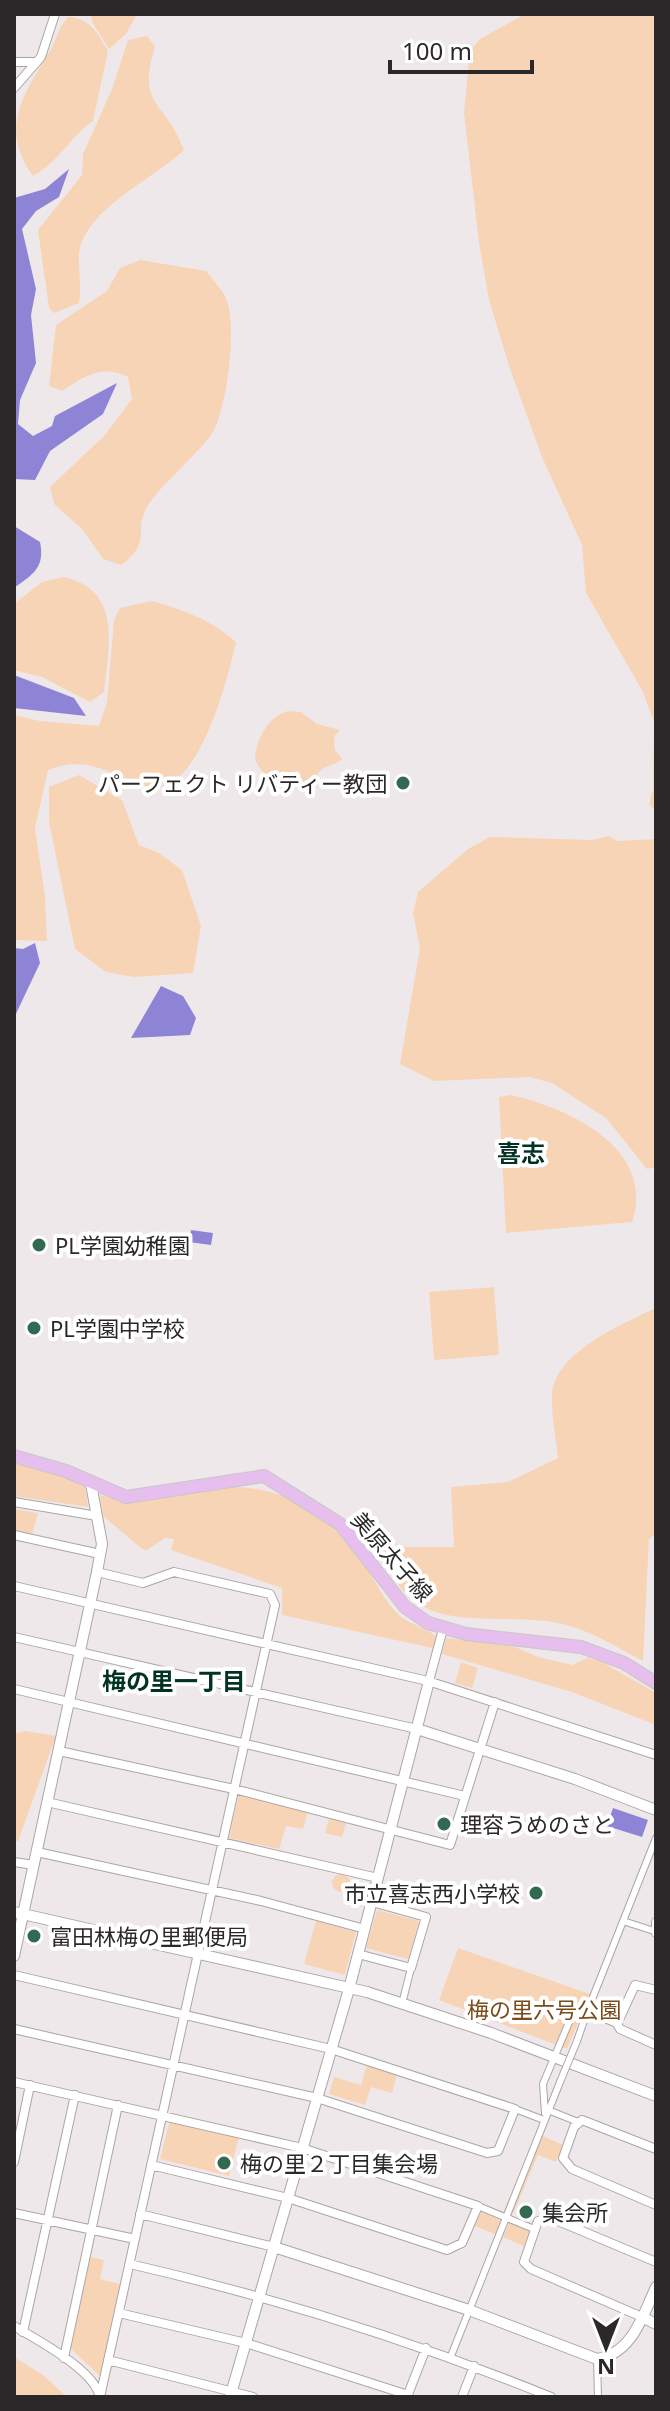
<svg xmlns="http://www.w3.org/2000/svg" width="670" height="2411" viewBox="0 0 670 2411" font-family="'Noto Sans','Noto Sans JP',sans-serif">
	<rect width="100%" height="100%" fill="#efe8ea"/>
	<path fill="#f8d4b6" d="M91,14H137L126,34L109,49L92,22Z
		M525,14H656V811L649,805L653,790L654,722L643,692L586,593L582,545L542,457L511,372L489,300L479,243L464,113L470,51L480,39Z
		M68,17C91,18 97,33 108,51L93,121C69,138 59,162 33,176C0,130 21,98 48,54C57,41 57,29 68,17Z
		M147,36L155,47C136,107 165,99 184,150C155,178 91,206 80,248C77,261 82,285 79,303L54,313L49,308L38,230L82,175L83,154L112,89L128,40Z
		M140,260L206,271C213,280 224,291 227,301C237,329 227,402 215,428C204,450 163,481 147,507C133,531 153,542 121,565L103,559L82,529L54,504L50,487L105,435L132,399L128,377C102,364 85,376 62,391L49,386L56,325L107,291L120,268Z
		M63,577C122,589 109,645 104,692L90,702L42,677L14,670V604L42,582Z
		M152,601C184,610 211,620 236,642C228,677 198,801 147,786C109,775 89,754 48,770L35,828L45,897L47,941L14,940V715L40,721L99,726L107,702L114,620L120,608Z
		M288,711L301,712L317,724L340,730L334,737L335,750L342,759C335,766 326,765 320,771C315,776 315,782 307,785C286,793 263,779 255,759C256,740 268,716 288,711Z
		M79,775L122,800L139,845L159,853L182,870L201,926L193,973L134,977L106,972L75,949L49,822V787Z
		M609,836L617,841L656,839V1167L647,1169L606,1118L552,1083L530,1077L434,1081L400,1064L420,948L413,913L418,892L468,849L490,837L592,840Z
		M511,1095C569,1108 657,1149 632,1222L506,1233L499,1097Z
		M494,1287L499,1355L434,1360L429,1292Z
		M656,1308V1533L649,1539L643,1661C620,1649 594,1633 570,1626C497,1605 408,1649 383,1547H454L451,1487L508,1482L558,1458C556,1438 551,1416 552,1396C553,1353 622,1324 656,1308Z
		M14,1461L66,1475L85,1486L88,1507L14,1496Z
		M235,1487C288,1488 334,1517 363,1561C375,1580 384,1602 401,1617C413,1626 428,1627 438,1639L432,1648L282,1615V1588L171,1550L174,1539L165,1538L147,1550L142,1549L103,1516L100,1495L132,1503Z
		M14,1509L38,1513L32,1535L14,1531Z
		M446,1638L513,1646L538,1657L572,1665L587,1658L602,1662L656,1693V1725L572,1692L442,1654Z
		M461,1662L478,1668L472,1688L455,1683Z
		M25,1731L56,1736L18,1841H14V1734Z
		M239,1794L308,1811L303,1829L286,1826L279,1849L229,1838Z
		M330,1816L347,1820L342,1837L325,1833Z
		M332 1883a9 9 0 1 1 18 0a9 9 0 1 1-18 0Z
		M377,1910L419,1921L408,1959L366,1948Z
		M316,1921L356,1932L345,1975L304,1964Z
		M458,1948L590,1994L567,2049L439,2000Z
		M367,2065L397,2074L392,2093L371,2087L365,2105L329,2094L334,2077L361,2085Z
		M170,2120L239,2137L229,2176L160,2159Z
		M536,2133L563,2145L556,2162L538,2155L513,2214L504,2210Z
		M481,2212L503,2220L497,2235L475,2226Z
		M510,2221L531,2230L524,2246L503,2237Z
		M90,2257L104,2260L100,2279L120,2284L100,2376L71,2349Z
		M14,2357L43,2375L67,2397H14Z"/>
	<path fill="#8d84d6" d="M69,169L59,197L36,211L22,229L36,289L31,315L36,363L20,400L18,424L33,436L52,426L55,416L117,383L103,414L50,451L35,480L14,479V198L45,189Z
		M14,526L40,542C45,567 34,574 14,588Z
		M14,675L74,698L86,716L14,708Z
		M35,943L40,963L14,1018V948L23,949Z
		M161,986L183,996L196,1018L190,1035L131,1038Z
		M191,1230L213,1233L211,1245L189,1242Z
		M613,1808L648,1820L642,1837L607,1826Z"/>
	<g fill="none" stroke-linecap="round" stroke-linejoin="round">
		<defs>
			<path id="pedestrian" d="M623,1921L654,1931
				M402,2004L411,1968
				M617,2024L587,2012L656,1838
				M515,2109L544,2120
				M548,2110L578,2122
				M545,2113L543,2084L575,2008L587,2012L577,2041
				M478,2206L534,2229
				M451,2356L560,2082
				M597,2359L598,2397"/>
			<path id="minor" d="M14,62H36
				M14,88L41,57L55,14
				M14,1502L97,1516
				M14,1535L100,1554
				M97,1572L143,1583L174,1572L270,1594L275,1605L100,2397
				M14,1586L428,1681L656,1755
				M14,1637L417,1729
				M429,1681L443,1629
				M14,1689L465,1796
				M59,1751L234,1789L450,1845L495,1702
				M47,1802L378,1878
				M37,1852L261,1901L365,1929
				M14,1862L34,1865
				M656,1922V1933
				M358,1954L411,1968L426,1917L372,1902
				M14,1975L331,2049L515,2109L498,2151L487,2153L317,2098L14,2029
				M656,1990L635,1985L617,2024L620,2029L656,2045
				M14,2082L302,2148L478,2206L462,2243L447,2250L288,2198L151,2165
				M656,2149L582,2120L574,2127L563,2158L572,2169L656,2205
				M14,2162L30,2085
				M14,2213L135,2239
				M140,2214L274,2247
				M130,2264C277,2298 411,2340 551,2397
				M119,2313L246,2343L408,2395
				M642,2317L531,2269L524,2262L538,2221L551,2218L656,2262
				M14,2326C37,2340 91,2368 99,2394
				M23,2332L75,2095
				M64,2358L118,2105
				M108,2360L253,2397
				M407,2397L426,2348
				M462,2397L474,2366"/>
			<path id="tertiary" d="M417,1729L575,1779L656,1810
				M14,1912L367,1992L491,2033L656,2096
				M14,1956L97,1572L102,1544L91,1484
				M274,2247L469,2310L597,2359C632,2354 643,2315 656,2287
				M642,2317L656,2324
				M230,2397L349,1989L429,1681"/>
			<path id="primary" d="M14,1456L66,1471L126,1497L264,1476L340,1524L405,1607L428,1623L466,1634L581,1647L624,1663L656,1683"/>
		</defs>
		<use href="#pedestrian" stroke="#aba5a7" stroke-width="8"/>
		<use href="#minor" stroke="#aba5a7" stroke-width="10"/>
		<use href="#tertiary" stroke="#aba5a7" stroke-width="12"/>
		<use href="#primary" stroke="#c8c7c7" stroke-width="14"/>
		<use href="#pedestrian" stroke="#fff" stroke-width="6"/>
		<use href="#minor" stroke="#fff" stroke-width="8"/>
		<use href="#tertiary" stroke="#fff" stroke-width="10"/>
		<use href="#primary" stroke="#e6bfee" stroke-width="12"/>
		<defs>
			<path id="pedestrian-bridge" d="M560,2082L577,2041"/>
		</defs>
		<use href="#pedestrian-bridge" stroke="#aba5a7" stroke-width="8" stroke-linecap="butt"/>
		<use href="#pedestrian-bridge" stroke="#fff" stroke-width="6"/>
	</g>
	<g fill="#326950" stroke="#fff" stroke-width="3">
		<circle cx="403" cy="783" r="8"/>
		<circle cx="39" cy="1245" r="8"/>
		<circle cx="34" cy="1328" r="8"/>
		<circle cx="444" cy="1824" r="8"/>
		<circle cx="536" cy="1893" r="8"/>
		<circle cx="34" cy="1936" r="8"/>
		<circle cx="224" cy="2163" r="8"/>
		<circle cx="526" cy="2212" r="8"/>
	</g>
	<g text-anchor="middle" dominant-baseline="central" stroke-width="8" stroke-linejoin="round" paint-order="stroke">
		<g font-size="22" fill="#2b2829" stroke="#fff" text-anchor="start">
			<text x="387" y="783" text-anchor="end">パーフェクト リバティー教団</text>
			<text x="55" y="1245">PL学園幼稚園</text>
			<text x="50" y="1328">PL学園中学校</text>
			<text x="460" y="1824">理容うめのさと</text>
			<text x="520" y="1893" text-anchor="end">市立喜志西小学校</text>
			<text x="50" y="1936">富田林梅の里郵便局</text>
			<text x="240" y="2163">梅の里２丁目集会場</text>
			<text x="542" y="2212">集会所</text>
		</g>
		<g font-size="22" fill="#2b2829" stroke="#fff">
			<text transform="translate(393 1556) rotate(49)">美原太子線</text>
		</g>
		<g font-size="22" fill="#7a4a19" stroke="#fff">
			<text x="544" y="2009">梅の里六号公園</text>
		</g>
		<g font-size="24" font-weight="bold" fill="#023221" stroke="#fff">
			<text x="521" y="1152">喜志</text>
			<text x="174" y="1680">梅の里一丁目</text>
		</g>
	</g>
	<rect width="670" height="2411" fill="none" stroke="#2b2829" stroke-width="32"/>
	<g transform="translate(606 2347) rotate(180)" stroke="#ffffff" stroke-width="6" paint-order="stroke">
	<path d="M0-6L14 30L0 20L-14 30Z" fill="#2b2829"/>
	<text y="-12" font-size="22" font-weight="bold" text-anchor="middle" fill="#2b2829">N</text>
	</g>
	<path d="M390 60v12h142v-12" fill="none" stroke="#2b2829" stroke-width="4"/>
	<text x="402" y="60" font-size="24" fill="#2b2829" stroke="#ffffff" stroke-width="6" paint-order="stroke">100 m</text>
</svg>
